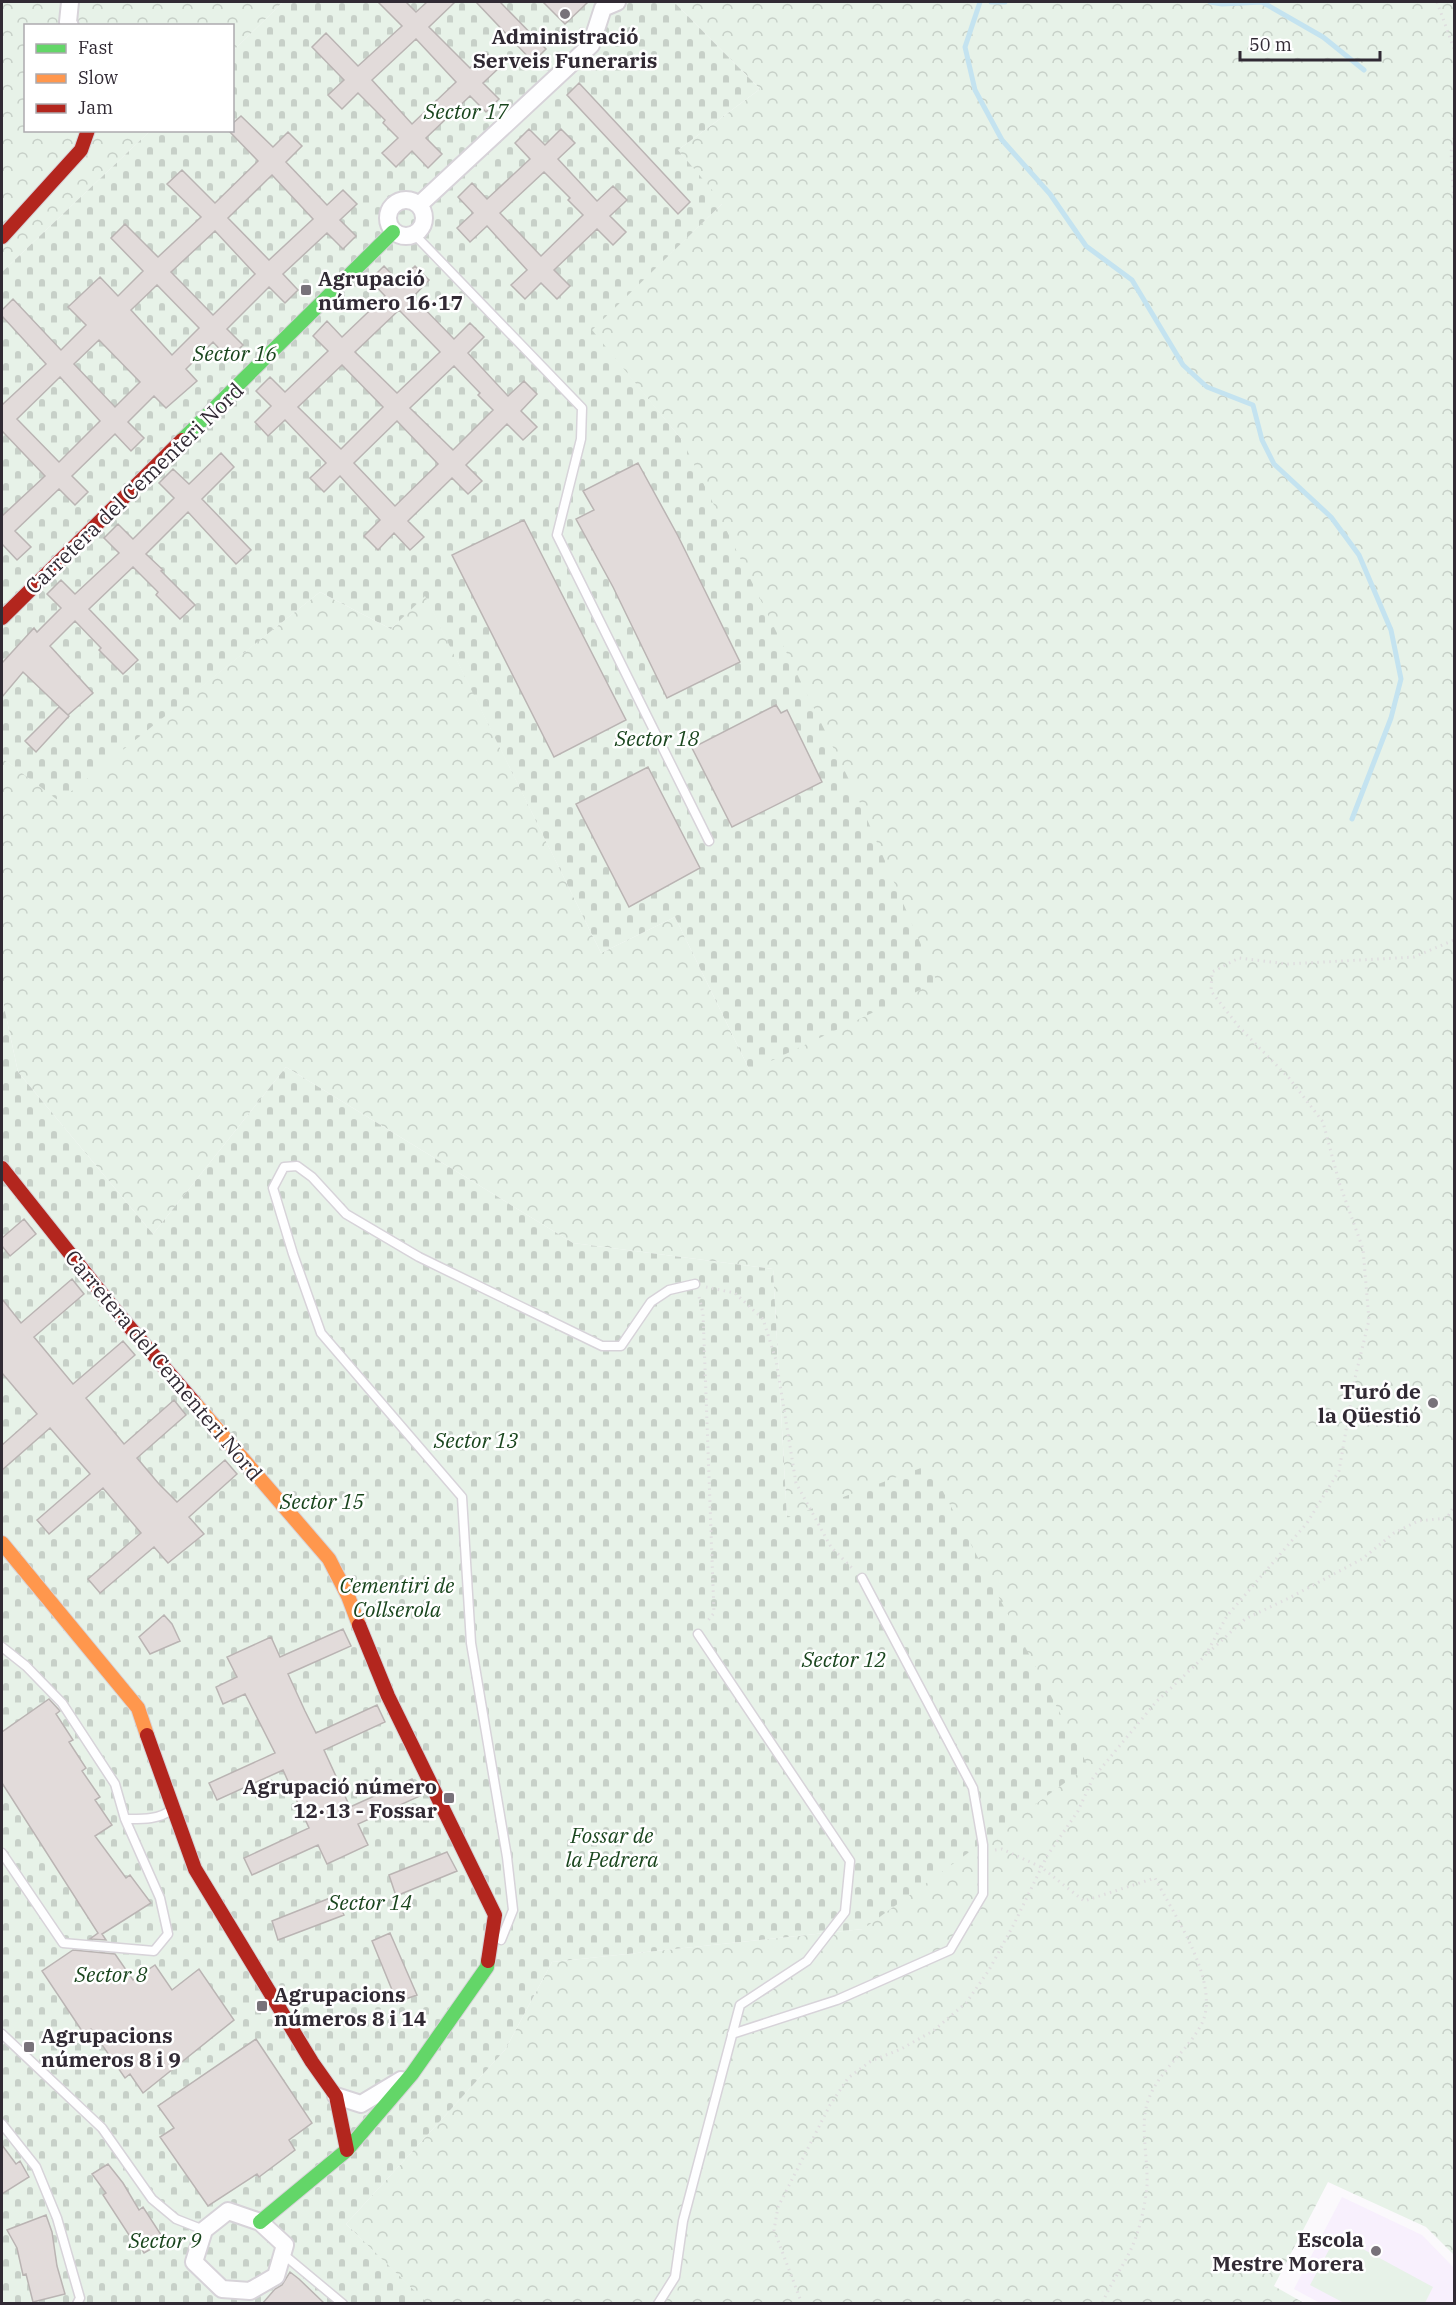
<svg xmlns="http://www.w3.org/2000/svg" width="1456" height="2305" viewBox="0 0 1456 2305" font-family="'IBM Plex Serif',serif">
	<defs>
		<pattern id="forest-crowns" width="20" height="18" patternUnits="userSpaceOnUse" patternTransform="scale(1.5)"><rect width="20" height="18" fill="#e7f2e8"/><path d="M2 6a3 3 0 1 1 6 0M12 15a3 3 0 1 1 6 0" fill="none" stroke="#c7d0c8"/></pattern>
		<pattern id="cemetery-stones" width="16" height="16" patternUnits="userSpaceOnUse" patternTransform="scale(1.5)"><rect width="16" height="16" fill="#e7f2e8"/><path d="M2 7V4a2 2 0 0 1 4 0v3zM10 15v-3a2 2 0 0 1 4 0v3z" fill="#c7d0c8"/></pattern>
	</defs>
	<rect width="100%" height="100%" fill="#fbf9fc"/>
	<path fill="#f8f0fd" d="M1342,2197L1422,2235L1454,2268V2303H1320L1294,2289Z"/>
	<path fill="#e7f2e8" d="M1337,2235L1433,2287L1425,2303H1344L1310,2285Z"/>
	<path fill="url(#forest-crowns)" d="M2,2H283L233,51L232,26H26V130L150,131L2,272Z
		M674,2H1454V2255L1426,2227L1328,2182L1274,2286L1304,2303L427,2304L346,2224L505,2050L552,1962L863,1929L787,1518L773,1269L573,1243L286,1067L153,1234L18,1072L2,997V758L59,800L320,592L391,629L425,595L601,953L675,917L750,1071L682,440L591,330L722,204L678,150L760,89Z"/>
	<path fill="url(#cemetery-stones)" d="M283,2H674L760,89L678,150L723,203L592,330L682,440L857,796L937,982L750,1071L675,917L601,953L425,596L391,629L320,592L59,801L2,758V272L150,131L232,130L233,51Z
		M2,997L18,1072L153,1234L286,1067L573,1243L773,1269L787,1518L929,1465L1088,1766L863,1929L552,1962L505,2050L346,2224L427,2303H2Z"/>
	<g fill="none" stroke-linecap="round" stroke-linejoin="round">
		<path stroke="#c4e3f0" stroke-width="5" d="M980,2L965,47L975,90L1002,140L1050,194L1086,246L1132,280L1183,365L1207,387L1253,405L1262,440L1274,464L1331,517L1359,555L1391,630L1401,679L1391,718L1352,819
			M991,2H1005
			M1210,2L1222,4L1262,2L1323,37L1364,70"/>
	</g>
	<path fill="#e2dbda" stroke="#bab4b3" stroke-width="1.5" fill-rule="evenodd" d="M378,2H406L416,12L427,2H455L429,27L470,68L486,53L500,67L483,83L499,99L486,112L470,96L426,138L442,154L428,168L412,151L396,167L382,153L398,138L383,123L385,120L358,93L342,109L328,95L344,80L312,47L326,33L358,66L402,26ZM416,39L456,82L412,124L372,80Z
		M476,2H500L546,49L533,62Z
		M543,2H588L565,24Z
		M579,83L690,202L678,214L567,95Z
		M241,116L273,147L288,132L302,146L286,162L327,205L343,190L357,204L340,220L356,236L343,249L327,233L283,274L298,290L285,303L269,287L227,329L243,345L229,359L213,342L186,369L197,381L166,408L154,396L128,422L144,438L131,451L115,434L72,476L88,492L75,505L59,489L15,531L31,547L17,560L2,544V516L45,476L3,432L2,434V403L3,404L46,364L2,316V310L13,299L61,350L86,325L68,307L100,277L118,296L143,271L111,238L125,224L158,257L201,217L167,184L182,170L215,203L258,161L228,130H232V124ZM272,175L313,219L269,260L228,218ZM215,231L255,274L213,315L171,272ZM157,285L199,328L172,355L131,310ZM99,340L140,382L115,407L74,364ZM60,377L100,421L59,462L17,419Z
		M529,129L545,145L561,129L575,143L558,159L597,201L613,186L627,200L610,216L626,232L613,245L597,229L554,270L570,286L557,299L541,283L525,299L511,285L527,270L487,226L470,242L457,228L473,213L458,197L472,183L487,199L530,159L515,143ZM544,172L570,198L568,200L583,215L541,256L500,213Z
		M384,266L399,282L415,266L429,280L413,297L454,339L470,323L484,337L468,353L508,396L524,381L537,394L521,411L537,427L523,440L507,424L466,465L482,481L468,494L452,478L408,521L424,537L410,550L394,533L378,550L364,536L380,520L340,476L324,492L310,478L326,463L285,420L268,436L255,422L271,406L256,391L270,377L285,392L328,351L313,336L327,321L342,337L385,296L370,280ZM399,310L440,352L397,393L355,352ZM342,365L383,407L341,449L298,407ZM454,366L480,393L478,395L493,410L453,450L410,408ZM397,421L438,464L395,506L354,463Z
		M221,453L234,467L202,499L251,550L236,564L188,512L146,554L163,570L161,571L195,605L180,619L156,595L158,592L133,567L89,609L138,660L123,674L99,650L101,648L75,621L50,646L93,693L68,715L23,672L2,697V663L34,628L37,632L61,608L47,594L61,580L75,594L119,553L104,538L118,524L133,539L174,498L159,483L173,469L189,484Z
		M638,463L678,536L740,662L667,698L613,587L576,519L594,510L583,491Z
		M524,520L626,720L554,757L452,555Z
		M776,705L781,713L787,710L822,782L732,827L692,748Z
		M59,707L69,716L36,752L25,741Z
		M648,767L700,868L629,907L576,804Z
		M24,1219L36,1234L10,1256L2,1246V1238Z
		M72,1279L84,1294L34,1337L73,1384L123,1341L135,1355L86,1398L124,1444L174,1400L186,1415L137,1458L159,1484L177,1502L225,1460L237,1474L189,1517L204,1534L168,1563L154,1547L100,1593L88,1579L141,1533L103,1488L49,1534L37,1520L90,1474L50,1428L2,1470V1445L37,1414L2,1373V1299L21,1323Z
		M164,1615L172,1624L180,1641L150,1654L139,1637Z
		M343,1629L351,1646L288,1674L305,1711L316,1733L377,1705L385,1722L324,1750L350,1807L412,1779L420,1796L358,1824L368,1845L327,1864L318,1845L252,1875L244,1858L309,1828L283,1770L217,1800L209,1783L275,1753L245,1694L223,1704L216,1687L237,1677L227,1657L271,1637L280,1657Z
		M49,1699L60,1711L56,1714L73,1740L69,1742L86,1768L82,1771L100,1797L95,1800L112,1825L95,1836L126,1878L130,1875L151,1903L102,1934L106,1940L90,1939L98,1933L2,1783V1732Z
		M447,1852L457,1871L396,1896L389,1875Z
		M335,1896L344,1915L278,1940L272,1921Z
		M390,1933L417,1995L397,2002L372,1941Z
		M73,1950L115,1954L133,1980L155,1965L172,1990L199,1969L234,2020L143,2093L130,2074L125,2078L91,2029L84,2034L42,1971Z
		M256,2039L312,2123L289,2140L295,2150L259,2177L257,2174L208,2206L160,2137L174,2128L158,2106Z
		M2,2145L16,2164L20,2161L29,2177L2,2194Z
		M108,2164L123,2183L139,2210L143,2207L165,2241L144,2253L132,2233L129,2235L103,2195L106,2193L92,2174Z
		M46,2215L52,2232L57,2266L65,2294L33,2302L26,2274L23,2275L17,2248L7,2230Z
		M290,2272L299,2279L325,2304H262L275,2289L282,2285Z"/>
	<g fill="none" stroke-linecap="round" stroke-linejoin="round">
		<defs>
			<path id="lane" d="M415,235L582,408L581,439L557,535L709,841
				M2,1647L26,1666L62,1703L115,1784L125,1819C140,1819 159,1820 171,1810
				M2,1853L63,1943L154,1951L168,1934L160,1898L125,1819
				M501,1940L513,1910L507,1857L471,1643L462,1497L321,1333L293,1254L273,1188L284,1167L297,1166L312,1177L346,1214L419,1257L602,1346H621L651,1302L669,1290L695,1284
				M2,2034L102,2128L152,2199L176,2219L204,2230
				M732,2034L837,2000L950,1950L983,1894V1845L973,1788L862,1578
				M2,2124L36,2167L57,2218L80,2298L77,2304
				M283,2254L343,2304
				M658,2304L675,2277L683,2221L740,2005L807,1961L845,1912L850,1861L698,1634"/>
			<path id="street" d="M70,26L68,22L70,2
				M388 218a18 18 0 1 1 36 0a18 18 0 1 1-36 0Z
				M419,205L591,45L603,8L617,2
				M336,2096L361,2104L401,2080
				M228,2211L260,2222L285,2245L276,2276L250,2291L222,2289L194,2262L204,2230Z"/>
			<path id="fast" d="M182,440L393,232
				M260,2222L347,2150L412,2074L487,1967L488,1961"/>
			<path id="slow" d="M194,1402L329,1559L348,1596L359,1625
				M2,1543L138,1708L147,1735"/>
			<path id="jam" d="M2,237L81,150L88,130
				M2,618L182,440
				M2,1168L114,1309L194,1402
				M359,1625L388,1696L495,1915L488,1961
				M147,1735L195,1869L312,2062L336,2096L347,2150"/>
		</defs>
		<use href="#lane" stroke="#d7d3d9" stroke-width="11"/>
		<use href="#street" stroke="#d7d3d9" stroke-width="20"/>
		<use href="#fast" stroke="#d7d3d9" stroke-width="16"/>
		<use href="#slow" stroke="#d7d3d9" stroke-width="16"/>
		<use href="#jam" stroke="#d7d3d9" stroke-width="16"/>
		<path stroke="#dfdedf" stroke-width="3" stroke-dasharray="1.5 4.5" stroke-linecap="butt" d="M1437,2L1454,49
			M1454,138L1451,152L1454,205
			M706,1287L735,1293L763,1319L776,1360L796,1483L831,1547L852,1568
			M699,1297L703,1313L714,1613L706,1623
			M1208,1653L1245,1619L1289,1598L1362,1559L1394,1533L1418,1521L1447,1518L1454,1506
			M995,1850L1002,1849L1041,1867L1084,1901L1155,1878C1174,1915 1219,1980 1203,2021C1199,2030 1191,2041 1185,2048C1169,2067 1149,2086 1145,2113C1142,2133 1148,2164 1147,2186C1145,2206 1140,2229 1132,2247C1123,2267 1110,2284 1102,2304
			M802,2304L774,2230L778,2207L830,2105L848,2078L871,2061L901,2049L933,2031L966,2003L989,1970L1014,1924L1047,1856L1078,1811L1093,1778L1156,1702L1205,1656L1227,1616L1307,1523L1339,1471L1355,1378L1369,1320L1363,1249L1339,1182L1323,1122L1289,1078L1239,1027L1211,991L1212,972L1239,958L1288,964L1414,957L1454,940"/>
		<use href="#lane" stroke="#fefeff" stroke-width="8"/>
		<use href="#street" stroke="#fefeff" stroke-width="16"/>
		<use href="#fast" stroke="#63d668" stroke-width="14"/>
		<use href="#slow" stroke="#ff974d" stroke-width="14"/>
		<use href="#jam" stroke="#b3261e" stroke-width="14"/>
	</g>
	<g fill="#78727a" stroke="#fff" stroke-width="2">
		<circle cx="565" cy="14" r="6"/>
		<rect x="300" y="284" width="12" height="12" rx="3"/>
		<circle cx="1433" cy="1403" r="6"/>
		<rect x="443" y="1792" width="12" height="12" rx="3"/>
		<rect x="256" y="2000" width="12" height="12" rx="3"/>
		<rect x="23" y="2041" width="12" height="12" rx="3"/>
		<circle cx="1376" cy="2251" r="6"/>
	</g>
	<g text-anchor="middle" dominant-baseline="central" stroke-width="5" stroke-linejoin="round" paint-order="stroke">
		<g font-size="21" font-weight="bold" fill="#312a34" stroke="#fff" text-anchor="start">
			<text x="565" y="36" text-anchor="middle">Administració<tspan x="565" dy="24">Serveis Funeraris</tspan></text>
			<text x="318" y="278">Agrupació<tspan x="318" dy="24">número 16·17</tspan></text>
			<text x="1421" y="1391" text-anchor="end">Turó de<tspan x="1421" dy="24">la Qüestió</tspan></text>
			<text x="437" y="1786" text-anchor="end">Agrupació número<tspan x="437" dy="24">12·13 - Fossar</tspan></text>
			<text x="274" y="1994">Agrupacions<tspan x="274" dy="24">números 8 i 14</tspan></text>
			<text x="41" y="2035">Agrupacions<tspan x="41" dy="24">números 8 i 9</tspan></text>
			<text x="1364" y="2239" text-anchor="end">Escola<tspan x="1364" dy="24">Mestre Morera</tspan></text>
		</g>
		<g font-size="21" font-style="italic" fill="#19451d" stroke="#fff">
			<text x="466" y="111">Sector 17</text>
			<text x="235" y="353">Sector 16</text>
			<text x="657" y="738">Sector 18</text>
			<text x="476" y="1440">Sector 13</text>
			<text x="322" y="1501">Sector 15</text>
			<text x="397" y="1585">Cementiri de<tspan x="397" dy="24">Collserola</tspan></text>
			<text x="844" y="1659">Sector 12</text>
			<text x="612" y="1835">Fossar de<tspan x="612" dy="24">la Pedrera</tspan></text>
			<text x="370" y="1902">Sector 14</text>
			<text x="111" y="1974">Sector 8</text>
			<text x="165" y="2240">Sector 9</text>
		</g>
		<g font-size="21" fill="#312a34" stroke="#fff">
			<text transform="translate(134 488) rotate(-44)">Carretera del Cementeri Nord</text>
			<text transform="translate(164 1365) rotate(50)">Carretera del Cementeri Nord</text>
		</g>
	</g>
	<rect width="1456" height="2305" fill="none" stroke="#312a34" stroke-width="6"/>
	<rect x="24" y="24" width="210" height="108" fill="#ffffff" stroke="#adaaae" stroke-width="1.5"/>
	<rect x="36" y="44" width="30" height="9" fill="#63d668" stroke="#adaaae" stroke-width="1.5"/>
	<text x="78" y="54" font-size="18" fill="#312a34">Fast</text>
	<rect x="36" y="74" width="30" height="9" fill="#ff974d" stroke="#adaaae" stroke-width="1.5"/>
	<text x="78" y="84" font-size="18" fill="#312a34">Slow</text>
	<rect x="36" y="104" width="30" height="9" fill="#b3261e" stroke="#adaaae" stroke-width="1.5"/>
	<text x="78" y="114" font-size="18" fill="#312a34">Jam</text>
	<path d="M1240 51v9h140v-9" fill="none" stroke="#312a34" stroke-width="3"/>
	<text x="1249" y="51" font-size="18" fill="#312a34" stroke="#ffffff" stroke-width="4.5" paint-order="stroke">50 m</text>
</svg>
